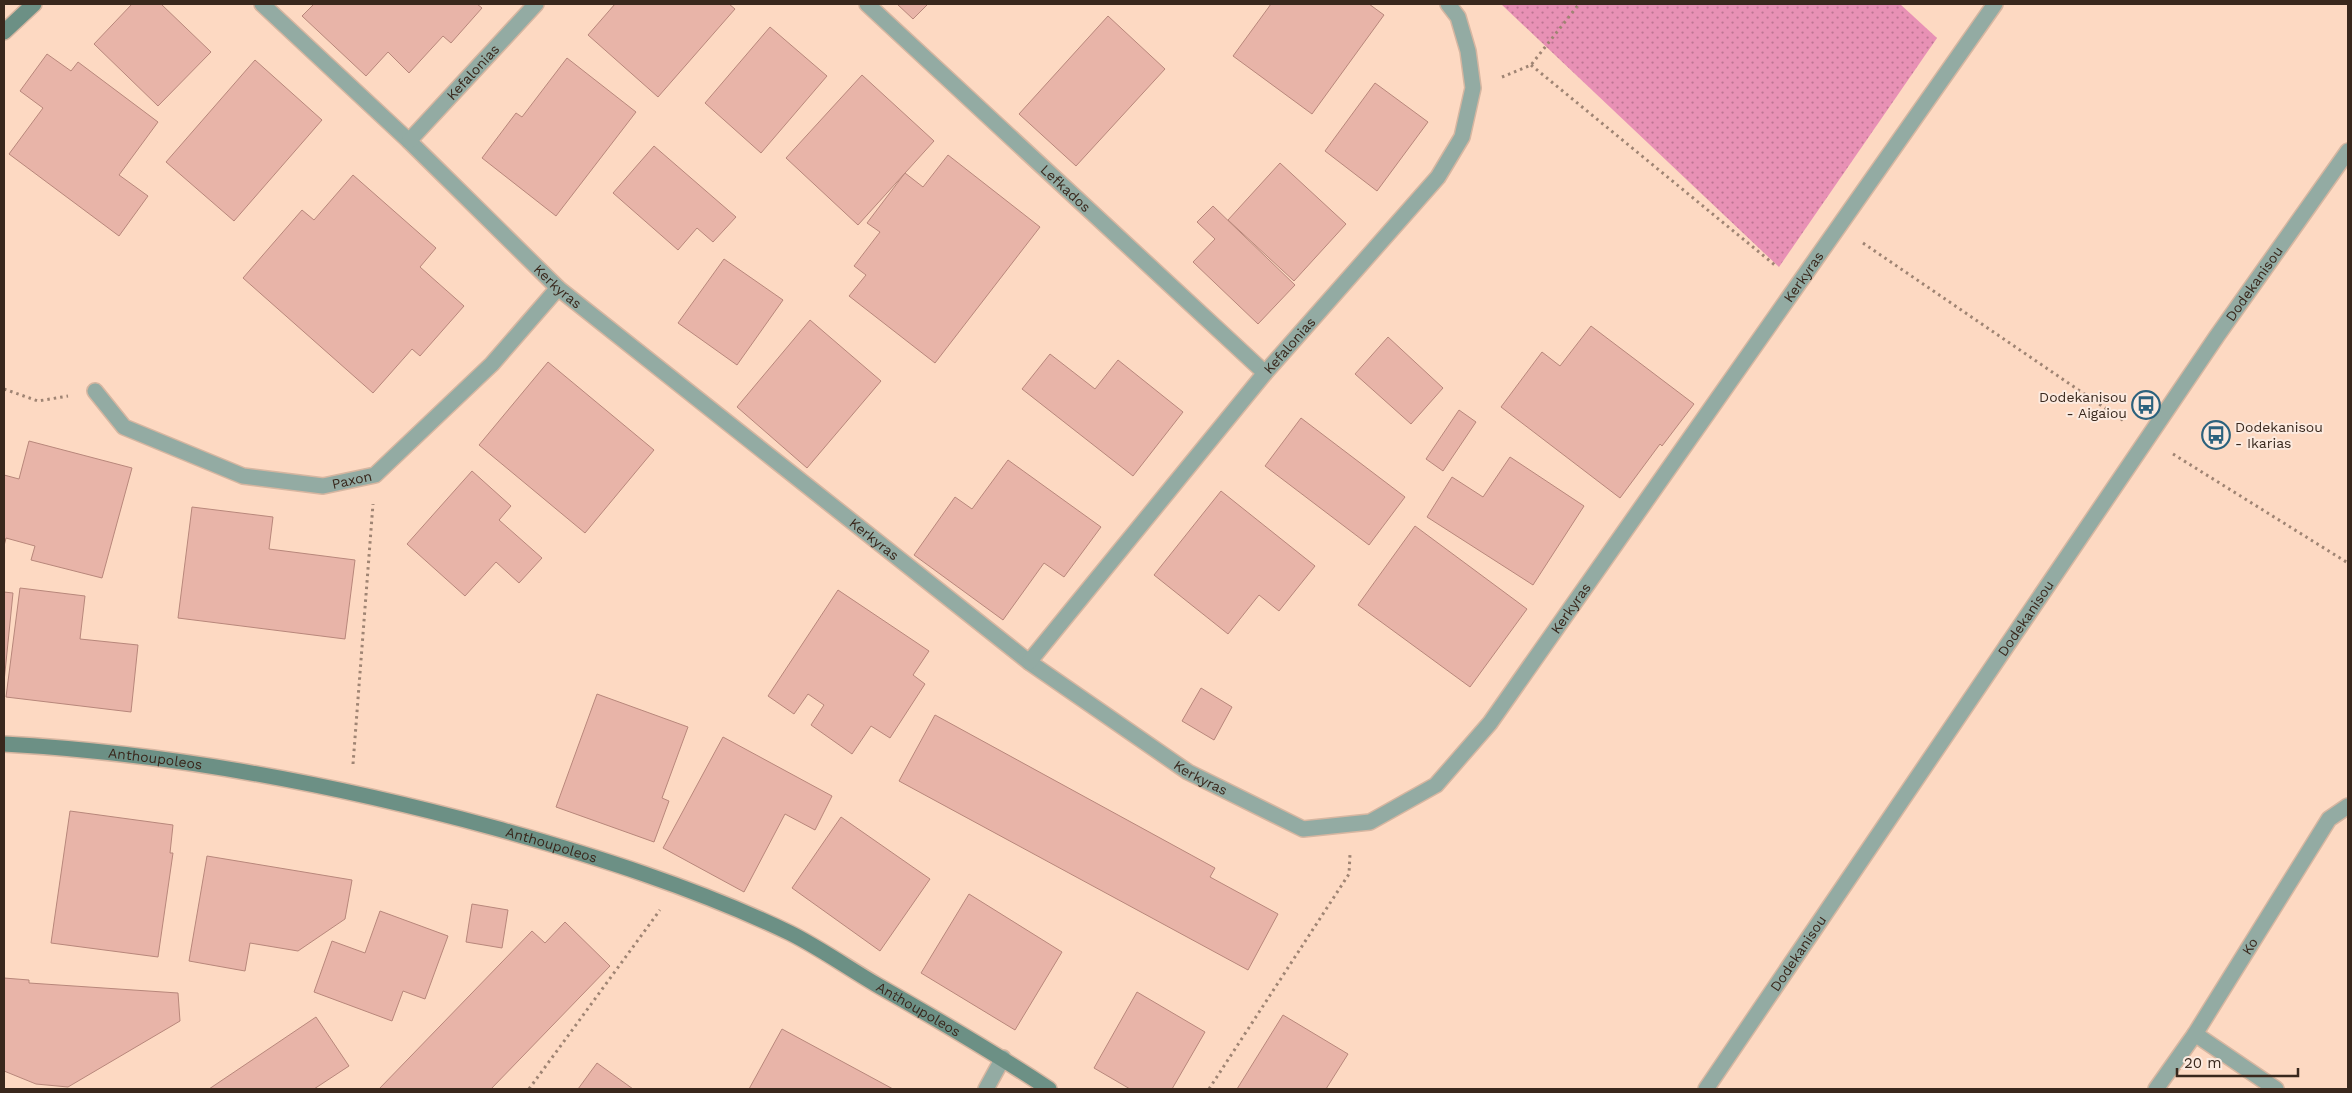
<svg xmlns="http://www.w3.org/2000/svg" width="2352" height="1093" viewBox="0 0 2352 1093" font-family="'Work Sans',sans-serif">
	<defs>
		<pattern id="park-dots" width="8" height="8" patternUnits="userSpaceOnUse" patternTransform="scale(1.25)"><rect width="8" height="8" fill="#e891b5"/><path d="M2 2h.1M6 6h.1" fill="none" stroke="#bd7693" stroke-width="1.8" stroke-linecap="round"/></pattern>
	</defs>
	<rect width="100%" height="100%" fill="#fdd9c2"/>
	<path fill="url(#park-dots)" d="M1501,4H1900L1937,38L1779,267Z"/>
	<path fill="#e8b4a8" stroke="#b8877b" d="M132,4H161L211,52L158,106L94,44Z
		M314,4H477L482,8L451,43L443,36L409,73L388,52L366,76L302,16Z
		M615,4H729L735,9L658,97L588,35Z
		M897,4H928L913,19Z
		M1271,4H1369L1384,15L1312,114L1233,56Z
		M1108,16L1165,69L1076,166L1019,114Z
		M770,27L827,76L761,153L705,103Z
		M47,54L71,71L78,62L158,122L119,175L148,196L119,236L9,154L43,108L20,91Z
		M567,58L636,112L556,216L482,158L516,113L522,117Z
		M255,60L322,120L234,221L166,162Z
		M862,75L934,141L858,225L786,158Z
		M1375,83L1428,122L1377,191L1325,151Z
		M654,146L736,217L713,242L697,228L678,250L613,193Z
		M948,155L1040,227L935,363L849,296L866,275L854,266L880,232L867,223L905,173L923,187Z
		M1280,163L1346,224L1294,281L1228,220Z
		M353,175L436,248L420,267L464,306L420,356L412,349L373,393L243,278L302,210L314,220Z
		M1213,206L1295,285L1258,324L1193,262L1215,239L1197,222Z
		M724,259L783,300L737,365L678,323Z
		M810,320L881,381L807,468L737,407Z
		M1591,326L1694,404L1662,446L1660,444L1620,498L1501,407L1542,352L1560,366Z
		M1388,337L1443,388L1411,424L1355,374Z
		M1050,354L1095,389L1118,360L1183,412L1133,476L1022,389Z
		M548,362L654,450L585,533L479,445Z
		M1459,410L1476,422L1443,471L1426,459Z
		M1301,418L1405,497L1369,545L1265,466Z
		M29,441L132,468L102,578L31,560L35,546L6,538L4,546V475L19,479Z
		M1510,457L1584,506L1533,585L1427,517L1452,477L1483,497Z
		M1008,460L1101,527L1064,577L1044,563L1003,620L914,555L955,497L972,509Z
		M472,471L511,506L499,520L542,558L519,583L496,562L465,596L407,544Z
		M1221,491L1315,566L1279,611L1259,595L1228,634L1154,575Z
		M192,507L273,517L269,549L355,560L345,639L178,618Z
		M1415,526L1527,609L1470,687L1358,605Z
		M20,588L85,596L80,639L138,645L131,712L6,697Z
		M838,590L929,651L913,675L925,684L890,738L871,726L852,754L811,725L824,705L808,694L794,714L768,696Z
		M4,592L13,593L4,682Z
		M1201,688L1232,707L1214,740L1182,721Z
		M597,694L688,727L662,798L669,801L654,842L556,807Z
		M935,715L1215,868L1210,877L1278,914L1248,970L899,781Z
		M723,737L832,796L815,830L785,814L744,892L663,848Z
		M70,811L173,825L170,853H173L158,957L51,943Z
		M841,817L930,879L880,951L792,888Z
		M207,856L352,880L345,919L298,951L250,943L245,971L189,961Z
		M969,894L1062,952L1015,1030L921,973Z
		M472,904L508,910L502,948L466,942Z
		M380,911L448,936L425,999L403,991L392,1021L314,992L332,941L365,953Z
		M565,922L610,966L491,1089H379L532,931L545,943Z
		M4,978L29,980V983L178,993L180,1021L68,1087L36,1084L4,1071Z
		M1137,992L1205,1032L1172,1089H1130L1094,1068Z
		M1283,1015L1348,1054L1326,1089H1237Z
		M316,1017L349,1066L314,1089H209Z
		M782,1029L893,1089H749Z
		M597,1063L633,1089H578Z"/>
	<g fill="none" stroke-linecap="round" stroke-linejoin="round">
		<defs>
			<g id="street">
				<path id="s1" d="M262,4L409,141L558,288L1029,662L1188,772L1303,829L1370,822L1436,785L1490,723L1995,4"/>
				<path id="s2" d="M867,4L1265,373"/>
				<path id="s3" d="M409,141L536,4"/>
				<path id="s4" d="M95,391L124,427L243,476L323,486L375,475L492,364L558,288"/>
				<path id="s5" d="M1029,662L1265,373L1438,177L1462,137L1473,88L1468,51L1458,17L1448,4"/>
				<path d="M2195,1034L2276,1089"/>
				<path d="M986,1089L1003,1058"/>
				<path id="s6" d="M1706,1089L2217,336L2348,151"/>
				<path id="s7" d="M2156,1089L2195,1034L2329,819L2348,806"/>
			</g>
			<g id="secondary">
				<path d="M4,32L34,4"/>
				<path id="s8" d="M4,744C170,753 334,784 495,828C595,856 696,888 790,933C820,948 848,968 877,985C935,1018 993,1052 1049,1089"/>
			</g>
		</defs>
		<use href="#street" stroke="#d6b6a1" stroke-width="18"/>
		<use href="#secondary" stroke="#d6b6a1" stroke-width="18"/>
		<path stroke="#9f8473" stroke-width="3" stroke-dasharray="2.5 4" stroke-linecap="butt" d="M1531,65L1776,266
			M1502,77L1531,65L1579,4
			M1863,243L2124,421
			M4,389L38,401L68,396
			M2173,454L2348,563
			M353,764L373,504
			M529,1089L660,910
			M1209,1089L1349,874L1350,854"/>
		<use href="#street" stroke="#93aba3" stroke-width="15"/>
		<use href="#secondary" stroke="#6c9085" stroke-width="15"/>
	</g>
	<defs>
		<symbol id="bus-ring" viewBox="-11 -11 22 22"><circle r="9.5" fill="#fceadf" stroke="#2c627d" stroke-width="1.5"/><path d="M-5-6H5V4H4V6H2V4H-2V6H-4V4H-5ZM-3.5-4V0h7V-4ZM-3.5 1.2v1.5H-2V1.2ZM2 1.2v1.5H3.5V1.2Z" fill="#2c627d"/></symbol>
	</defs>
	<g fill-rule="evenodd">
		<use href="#bus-ring" x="2130" y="389" width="32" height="32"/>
		<use href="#bus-ring" x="2200" y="419" width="32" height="32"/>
	</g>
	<g text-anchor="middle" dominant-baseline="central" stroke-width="4" stroke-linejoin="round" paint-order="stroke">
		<g font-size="14" fill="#39281d" stroke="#fceadf">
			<text stroke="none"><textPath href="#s3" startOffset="94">Kefalonias</textPath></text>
			<text stroke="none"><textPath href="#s2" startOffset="271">Lefkados</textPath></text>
			<text stroke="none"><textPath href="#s1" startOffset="2104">Kerkyras</textPath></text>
			<text stroke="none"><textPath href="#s6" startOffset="974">Dodekanisou</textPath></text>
			<text stroke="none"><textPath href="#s1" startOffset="409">Kerkyras</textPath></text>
			<text stroke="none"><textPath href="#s5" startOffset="410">Kefalonias</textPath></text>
			<text stroke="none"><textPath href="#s4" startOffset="285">Paxon</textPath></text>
			<text stroke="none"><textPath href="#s1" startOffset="814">Kerkyras</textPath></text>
			<text stroke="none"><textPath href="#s1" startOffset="1699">Kerkyras</textPath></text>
			<text stroke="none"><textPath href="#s6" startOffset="569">Dodekanisou</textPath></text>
			<text stroke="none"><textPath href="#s8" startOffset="152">Anthoupoleos</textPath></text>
			<text stroke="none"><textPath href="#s1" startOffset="1219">Kerkyras</textPath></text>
			<text stroke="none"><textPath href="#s8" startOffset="558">Anthoupoleos</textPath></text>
			<text stroke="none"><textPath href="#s7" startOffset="171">Ko</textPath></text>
			<text stroke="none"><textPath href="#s6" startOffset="164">Dodekanisou</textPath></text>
			<text stroke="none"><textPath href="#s8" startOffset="962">Anthoupoleos</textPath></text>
		</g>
		<g font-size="14" fill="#39281d" stroke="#fceadf" text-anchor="end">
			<text x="2127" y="397">Dodekanisou<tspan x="2127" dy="16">- Aigaiou</tspan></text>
			<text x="2235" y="427" text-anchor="start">Dodekanisou<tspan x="2235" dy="16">- Ikarias</tspan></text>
		</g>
	</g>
	<rect width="2352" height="1093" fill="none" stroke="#39281d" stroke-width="10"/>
	<path d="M2177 1068v8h121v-8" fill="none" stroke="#39281d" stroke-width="2.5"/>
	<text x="2184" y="1068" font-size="15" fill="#39281d" stroke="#fceadf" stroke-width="4" paint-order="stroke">20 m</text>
</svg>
